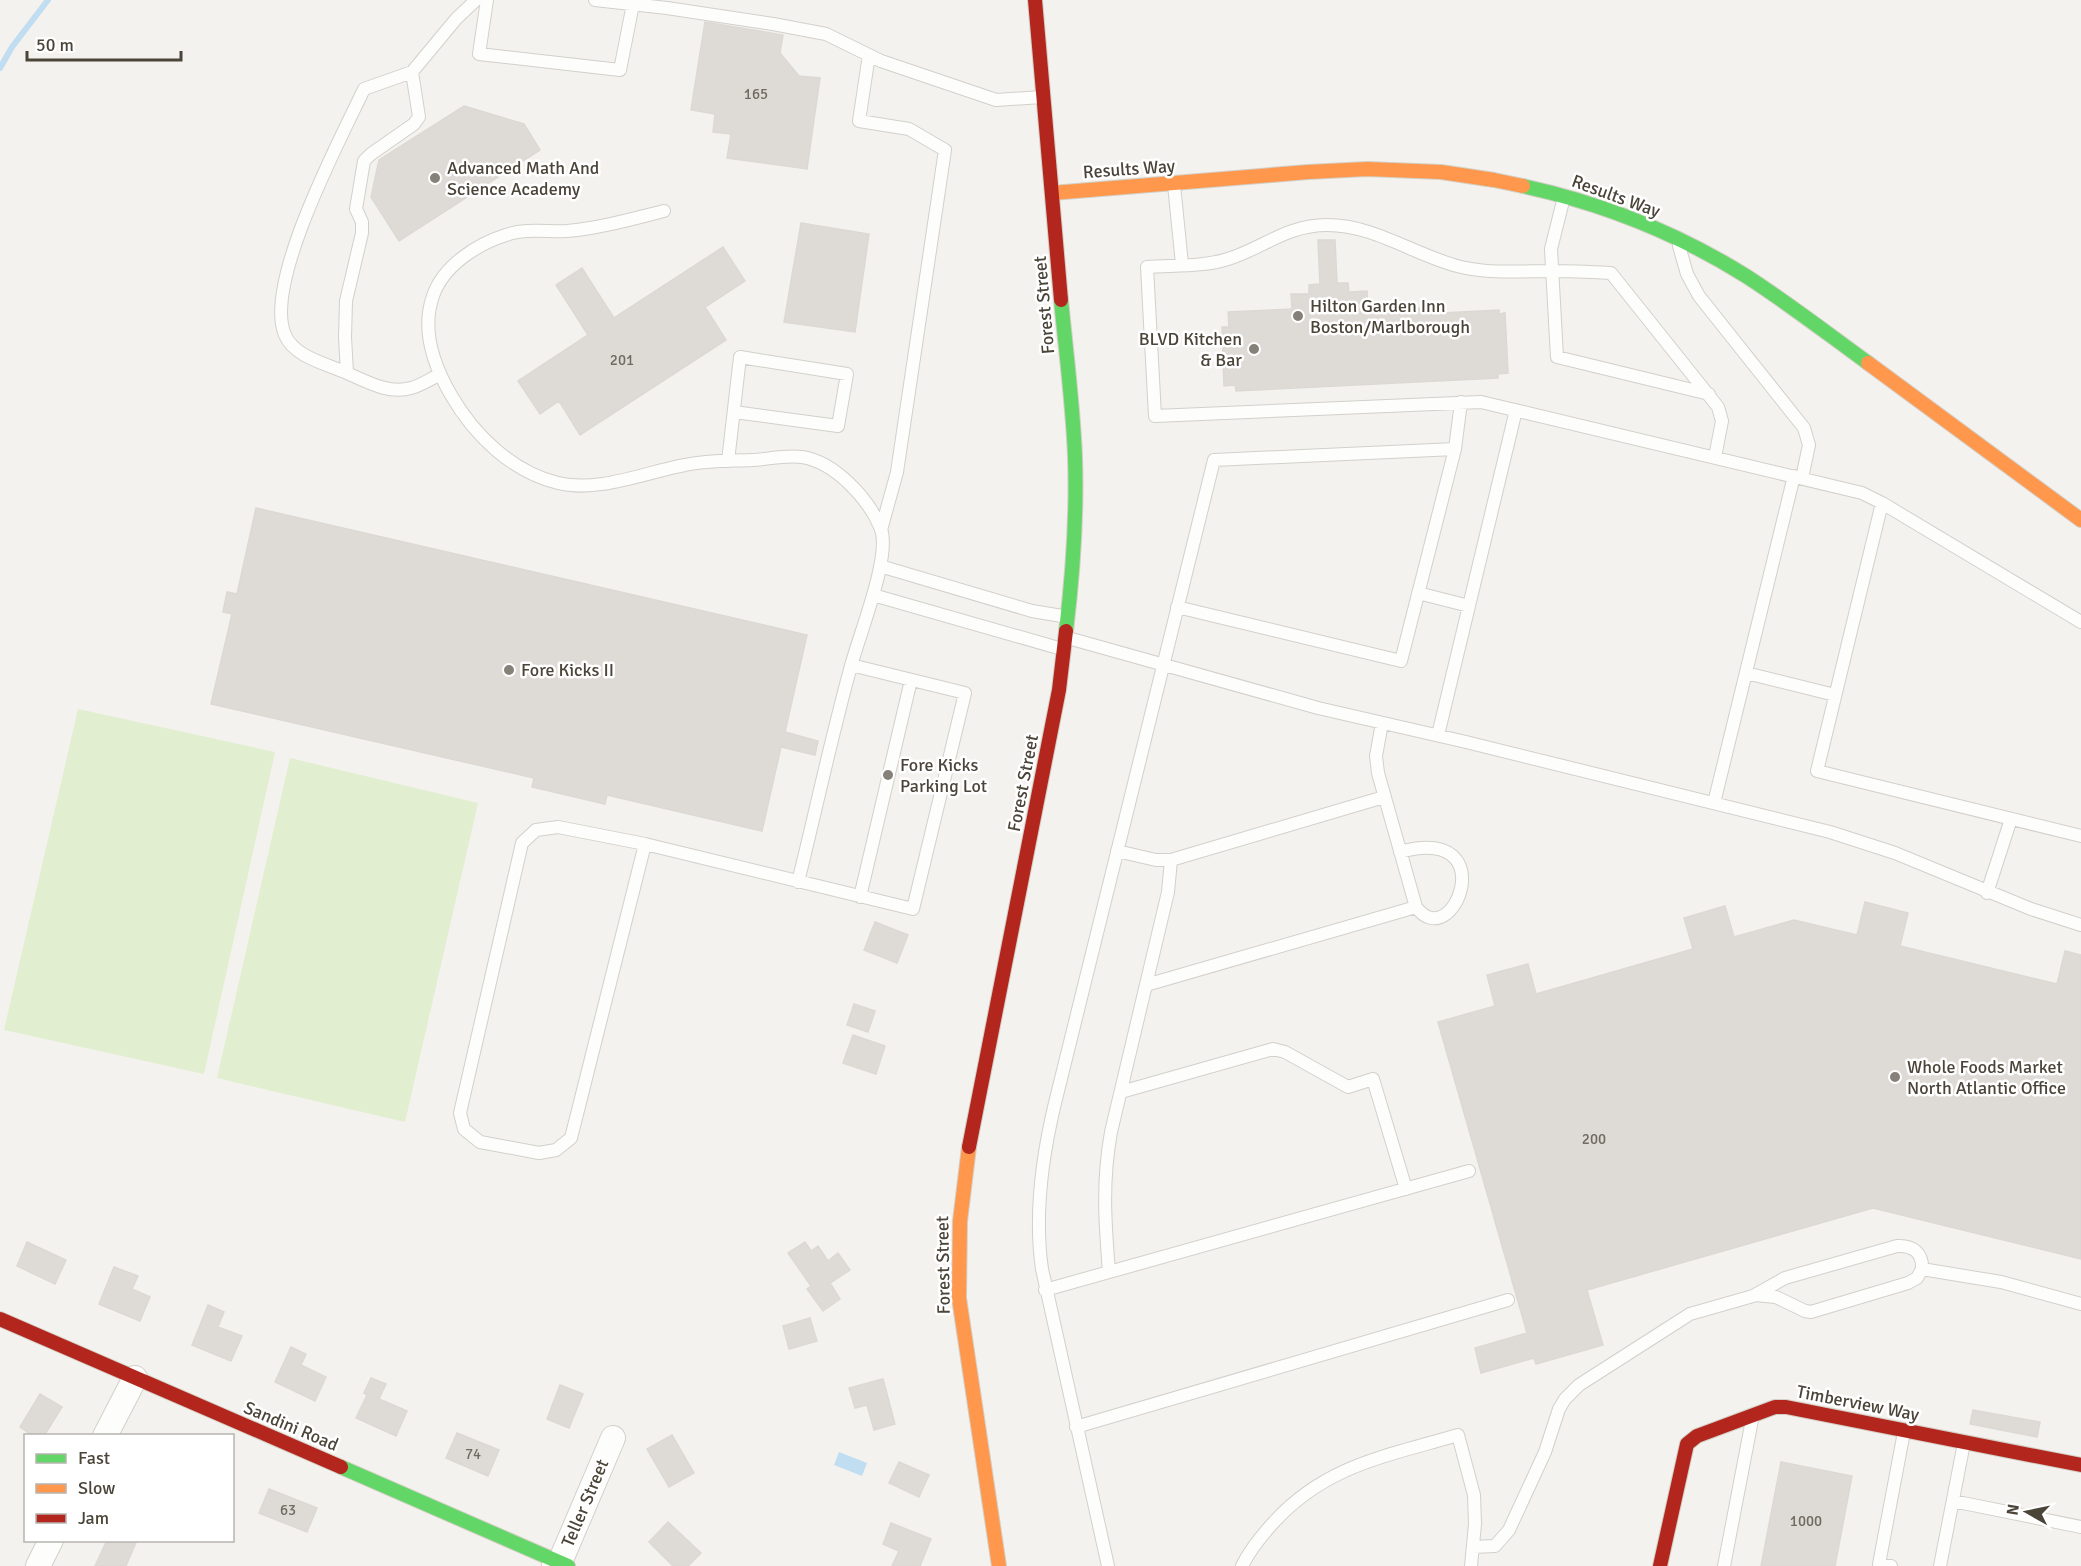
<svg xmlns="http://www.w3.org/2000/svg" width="2081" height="1566" viewBox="0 0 2081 1566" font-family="Signika,sans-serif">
	<rect width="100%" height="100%" fill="#f4f2ee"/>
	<path fill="#e1eecf" d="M78,709L275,752L204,1074L4,1030Z
		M290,758L478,803L405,1122L217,1078Z"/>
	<path fill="#c0ddf1" d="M839,1452L867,1463L862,1476L834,1465Z"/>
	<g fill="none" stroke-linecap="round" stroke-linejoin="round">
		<path stroke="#c0ddf1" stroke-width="6" d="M0,68L12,47L48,0"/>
	</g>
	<path fill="#dedbd6" stroke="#dcd9d4" stroke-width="1.5" d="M705,22L783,35L780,53L799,76L820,78L807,169L727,158L731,134L713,132L715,114L691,110Z
		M464,106L524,124L540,150L399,241L371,197L379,160Z
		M801,223L869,234L855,332L784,322Z
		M1318,240H1335L1337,283H1348L1349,292L1367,291L1368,310L1420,308L1421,314L1499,310V314L1505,313L1508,373L1498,374V378L1236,391L1235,385L1224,386L1222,327H1229L1228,312L1292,309L1291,294H1309V285L1320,284Z
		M723,247L745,281L705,307L726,340L580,435L559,401L540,414L518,381L588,335L556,285L582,268L614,318Z
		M256,508L807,635L785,732L818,741L815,755L781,747L762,831L607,795L605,804L532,787L534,778L211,704L232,614L223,612L227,592L237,594Z
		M1865,902L1908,913L1900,946L2057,984L2065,951L2081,955V1259L1873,1208L1587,1290L1603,1345L1536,1364L1534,1358L1481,1373L1475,1348L1527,1333L1438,1022L1495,1006L1487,975L1528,964L1536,994L1693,949L1684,918L1725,906L1734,937L1794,920L1857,935Z
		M875,922L908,935L897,963L864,950Z
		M854,1004L875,1011L868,1032L847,1025Z
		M853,1035L885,1046L876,1074L843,1063Z
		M27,1242L66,1260L55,1284L17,1266Z
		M805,1242L811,1251L818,1246L828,1261L838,1253L850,1270L830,1283L840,1299L823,1311L807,1289L811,1286L788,1253Z
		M114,1267L138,1276L132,1289L150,1297L140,1321L99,1304Z
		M208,1305L224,1312L218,1327L242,1336L231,1361L192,1345Z
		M810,1318L817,1341L789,1349L783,1326Z
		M291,1347L306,1354L301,1365L326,1377L315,1401L275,1382Z
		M371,1378L386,1384L379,1399L407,1411L396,1436L356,1418L367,1395L364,1393Z
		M883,1379L895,1424L874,1430L867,1405L855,1408L849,1388Z
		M560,1385L583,1394L569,1428L547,1419Z
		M40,1394L62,1407L44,1436H33L20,1427Z
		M1973,1410L2040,1422L2037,1437L1970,1424Z
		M457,1433L499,1450L488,1476L446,1458Z
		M672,1435L694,1473L669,1487L647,1449Z
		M899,1462L929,1475L919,1497L889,1483Z
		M1781,1462L1852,1476L1835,1566H1761Z
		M269,1489L317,1508L307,1532L259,1513Z
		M668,1522L701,1553L688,1566H673L649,1542Z
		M891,1523L931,1539L920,1566H892L899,1551L883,1544Z
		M107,1540H137L126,1566H95Z"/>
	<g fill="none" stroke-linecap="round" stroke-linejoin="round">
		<defs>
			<path id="lane" d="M487,0L479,54L620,70L633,4
				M595,0L667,8L773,24L826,34L881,61L996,100L1042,97
				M869,55L859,121L909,129L945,150L897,472L881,530
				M412,72L364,89C340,140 263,284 285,335C294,356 323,363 342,371C363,379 386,395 411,388C420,386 430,379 439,375
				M1174,185L1182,264
				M1564,197L1551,249L1557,357L1709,394
				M664,211C632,219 600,228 567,231C548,232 525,228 506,235C477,244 443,266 433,296C421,330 434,366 451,395C474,435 512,472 558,483C598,493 646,472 685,465C707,460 730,461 753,460C769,459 785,455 802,457C835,462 869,499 881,529C891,557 859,635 851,666C831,738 816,810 798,882
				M1679,246L1687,274L1699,296L1804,428L1809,445L1802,478
				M347,373L345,337L346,301L362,233V222L356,209L364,161L371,154L414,124L419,117L412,72L456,19L476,0
				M1715,457L1722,421L1718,407L1611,273C1592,272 1572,271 1552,271C1521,271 1492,274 1461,267C1415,256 1376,225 1327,225C1287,225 1263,248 1228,259C1203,267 1173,265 1147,267L1155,416L1481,402L1862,493L1882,503L2081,622
				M728,461L740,357L847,374L838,426L734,412
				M1882,503L1817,771L2081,836
				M880,566L1032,611L1068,617
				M1418,593L1469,606
				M873,595L1062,649
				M1177,607L1401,661L1455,449L1461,402
				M1068,638L1318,708L1466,742L1830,832L1895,853L2031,909L2081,925
				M1746,673L1835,695
				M1382,723L1376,756L1378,773L1416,907C1453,957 1505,823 1400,852
				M1438,735L1516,410
				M1714,803L1794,476
				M645,844L571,1138L556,1150L539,1153L480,1142L464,1129L460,1113L522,843L536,830L558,827L645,844L913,909L965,693L851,665
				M1117,851L1156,860H1171L1384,797
				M1987,893L2011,819
				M860,897L911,680
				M1146,985L1416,907
				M1121,1092L1273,1049L1285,1052L1348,1087L1373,1079L1406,1189
				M1109,1272C1105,1222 1102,1182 1111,1132L1168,892L1171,860
				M1045,1290L1469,1171
				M1755,1295L1776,1297L1805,1311L1811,1312L1908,1283L1917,1278L1922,1269L2001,1282L2081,1304
				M1076,1427L1508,1300
				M1953,1501L2081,1527
				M1473,1547L1495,1546L1509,1530L1545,1452L1559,1409L1565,1399L1579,1385L1690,1314L1753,1296L1785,1278L1897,1246C1913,1245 1923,1253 1922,1269
				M1108,1566L1042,1269C1034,1214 1042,1157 1055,1103L1214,460L1455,449
				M1242,1566C1250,1550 1262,1535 1274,1522C1326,1465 1387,1456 1458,1435L1474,1495L1475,1524L1471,1566
				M1724,1566L1752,1420
				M1891,1566L1879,1564L1904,1432
				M1940,1566L1964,1443"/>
			<path id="street" d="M105,1436L135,1378
				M38,1566L51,1540
				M554,1566L560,1562L613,1438"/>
			<path id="fast" d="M1523,186C1601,203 1679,234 1746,276C1788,303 1828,334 1868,363
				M1061,300C1066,352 1073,405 1075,457C1077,515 1073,573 1066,631
				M341,1467L568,1566"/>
			<path id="slow" d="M1052,193L1308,172L1367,169L1441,172L1494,180L1523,186
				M1868,363L2081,520
				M969,1147L960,1221L959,1298L999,1566"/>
			<path id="jam" d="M1035,0L1061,300
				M969,1147L1059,690L1066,631
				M0,1319L341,1467
				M1660,1566L1687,1444L1697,1436L1775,1407H1786L2081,1465"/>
		</defs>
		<use href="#lane" stroke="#d2d0cb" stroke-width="14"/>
		<use href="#street" stroke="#d2d0cb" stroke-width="26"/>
		<use href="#fast" stroke="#d3cfc5" stroke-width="16"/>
		<use href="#slow" stroke="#d3cfc5" stroke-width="16"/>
		<use href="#jam" stroke="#d3cfc5" stroke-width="16"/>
		<use href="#lane" stroke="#fdfdfc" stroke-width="12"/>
		<use href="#street" stroke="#fdfdfc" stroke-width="24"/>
		<use href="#fast" stroke="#63d668" stroke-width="14"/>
		<use href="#slow" stroke="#ff974d" stroke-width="14"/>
		<use href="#jam" stroke="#b3261e" stroke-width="14"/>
	</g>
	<g fill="#868178" stroke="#fff" stroke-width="2">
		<circle cx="435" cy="178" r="6"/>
		<circle cx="1298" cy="316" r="6"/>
		<circle cx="1254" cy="349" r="6"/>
		<circle cx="509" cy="670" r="6"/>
		<circle cx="888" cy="775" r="6"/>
		<circle cx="1895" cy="1077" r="6"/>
	</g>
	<g text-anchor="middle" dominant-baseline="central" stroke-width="5" stroke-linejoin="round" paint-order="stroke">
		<g font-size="15" fill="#706a61">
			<text x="756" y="94">165</text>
			<text x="622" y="360">201</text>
			<text x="1594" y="1139">200</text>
			<text x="473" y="1454">74</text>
			<text x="288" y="1510">63</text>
			<text x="1806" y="1521">1000</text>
		</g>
		<g font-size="18" fill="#4b4439" stroke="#fff" text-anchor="start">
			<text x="447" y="168">Advanced Math And<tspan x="447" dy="21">Science Academy</tspan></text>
			<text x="1310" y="306">Hilton Garden Inn<tspan x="1310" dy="21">Boston/Marlborough</tspan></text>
			<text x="1242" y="339" text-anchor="end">BLVD Kitchen<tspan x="1242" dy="21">&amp; Bar</tspan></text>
			<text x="521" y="670">Fore Kicks II</text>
			<text x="900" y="765">Fore Kicks<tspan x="900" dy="21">Parking Lot</tspan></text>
			<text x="1907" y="1067">Whole Foods Market<tspan x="1907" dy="21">North Atlantic Office</tspan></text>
		</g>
		<g font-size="18" fill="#4b4439" stroke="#fff">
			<text transform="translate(1129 169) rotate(-4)">Results Way</text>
			<text transform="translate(1616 196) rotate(20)">Results Way</text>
			<text transform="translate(1044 305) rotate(-95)">Forest Street</text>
			<text transform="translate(1023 783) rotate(-79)">Forest Street</text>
			<text transform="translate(943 1265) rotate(-91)">Forest Street</text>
			<text transform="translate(1858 1403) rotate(11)">Timberview Way</text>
			<text transform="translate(291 1426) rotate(23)">Sandini Road</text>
			<text transform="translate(585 1503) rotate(-67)">Teller Street</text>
		</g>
	</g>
	<rect x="24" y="1434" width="210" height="108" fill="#ffffff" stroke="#b7b4b0" stroke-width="1.5"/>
	<rect x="36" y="1454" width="30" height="9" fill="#63d668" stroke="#b7b4b0" stroke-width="1.5"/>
	<text x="78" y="1464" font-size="18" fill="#4b4439">Fast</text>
	<rect x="36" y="1484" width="30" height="9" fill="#ff974d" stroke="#b7b4b0" stroke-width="1.5"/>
	<text x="78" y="1494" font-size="18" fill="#4b4439">Slow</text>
	<rect x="36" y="1514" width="30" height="9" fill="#b3261e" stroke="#b7b4b0" stroke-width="1.5"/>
	<text x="78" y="1524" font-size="18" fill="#4b4439">Jam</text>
	<g transform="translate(2027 1512) rotate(279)" stroke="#ffffff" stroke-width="4.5" paint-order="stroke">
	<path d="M0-4.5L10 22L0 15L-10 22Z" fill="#4b4439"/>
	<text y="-9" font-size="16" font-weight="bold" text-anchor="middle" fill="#4b4439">N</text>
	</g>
	<path d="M27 51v9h154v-9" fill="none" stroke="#4b4439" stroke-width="3"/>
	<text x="36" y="51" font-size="18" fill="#4b4439" stroke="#ffffff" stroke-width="4.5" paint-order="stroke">50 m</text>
</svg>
